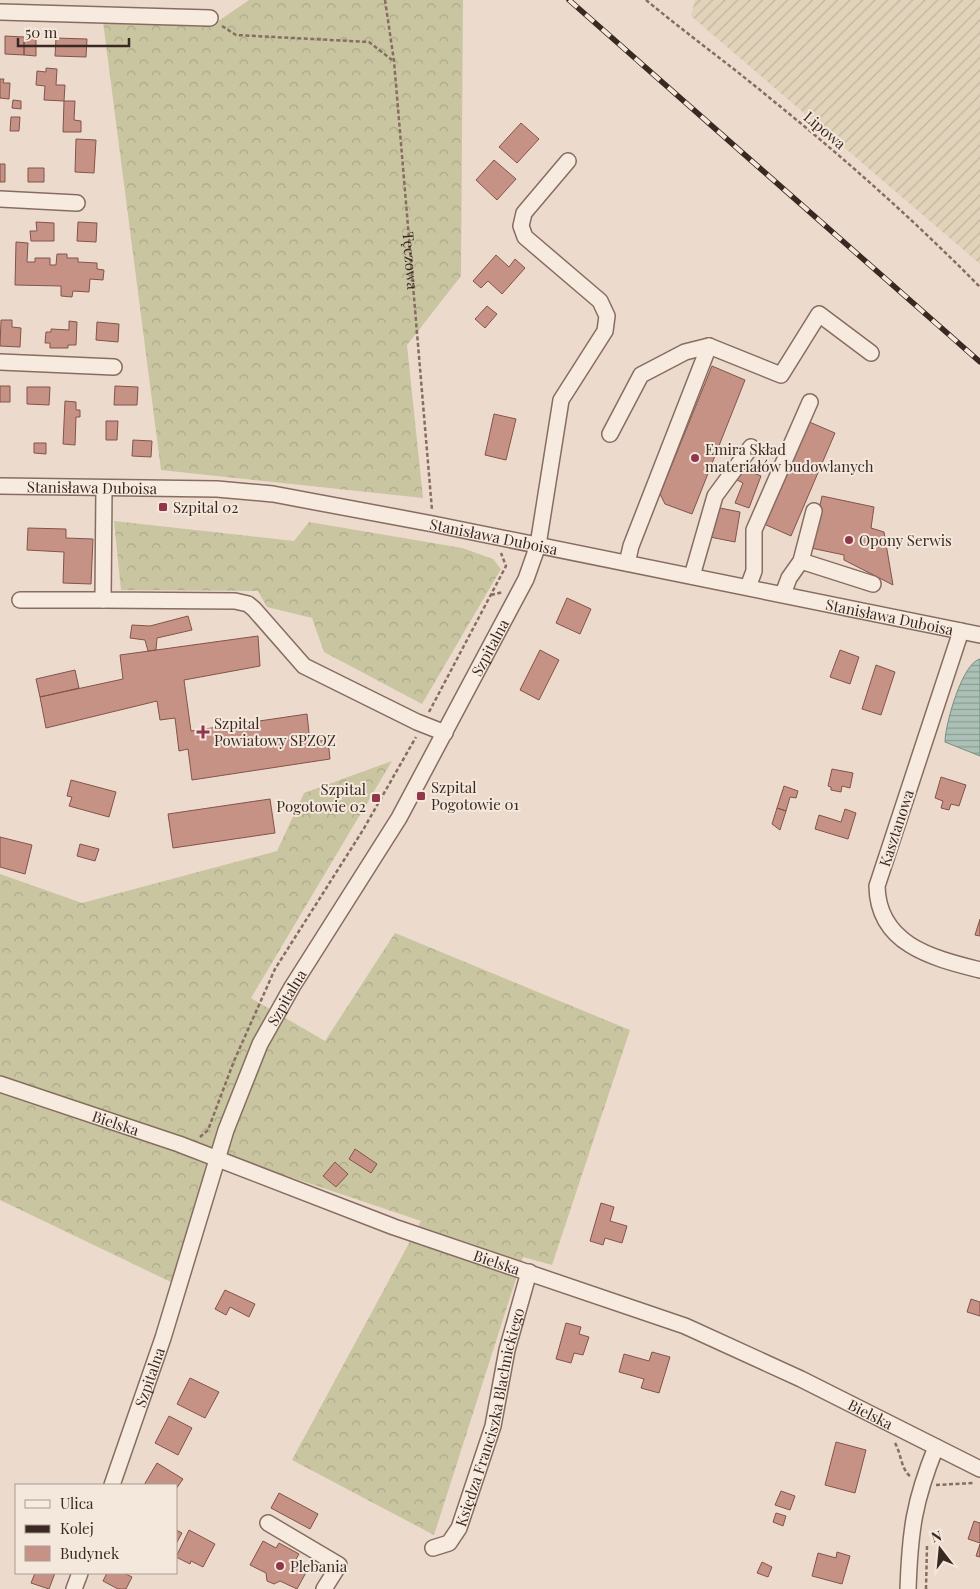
<svg xmlns="http://www.w3.org/2000/svg" width="980" height="1589" viewBox="0 0 980 1589" font-family="'Playfair Display',serif">
	<defs>
		<pattern id="farmland-furrows" width="10" height="10" patternUnits="userSpaceOnUse" patternTransform="scale(1.25)"><rect width="10" height="10" fill="#e1d2ba"/><path d="M-1 1l2-2M0 10L10 0M9 11l2-2" fill="none" stroke="#c2b4a0"/></pattern>
		<pattern id="forest-crowns" width="20" height="18" patternUnits="userSpaceOnUse" patternTransform="scale(1.25)"><rect width="20" height="18" fill="#c9c5a0"/><path d="M2 6a3 3 0 1 1 6 0M12 15a3 3 0 1 1 6 0" fill="none" stroke="#ada98a"/></pattern>
		<pattern id="water-rules" width="6" height="5" patternUnits="userSpaceOnUse" patternTransform="scale(1.25)"><rect width="6" height="5" fill="#acc1b6"/><path d="M0 2.5h6" fill="none" stroke="#8d9d94"/></pattern>
	</defs>
	<rect width="100%" height="100%" fill="#ecdbcc"/>
	<path fill="url(#farmland-furrows)" d="M695,0H980V264L691,16Z"/>
	<path fill="url(#forest-crowns)" d="M249,0H463L461,276L407,345L423,498L161,470L102,14L217,22Z
		M114,521L294,541L309,522L462,548L493,559L501,569L422,704L324,652L312,618L267,607L258,591L121,590Z
		M392,761L251,998L325,1041L395,933L630,1030L552,1265L523,1257L434,1535L292,1460L421,1221L210,1150L175,1284L0,1200V874L82,903L277,851L304,793Z"/>
	<path fill="url(#water-rules)" stroke="#738f82" d="M980,659V756L945,742C945,725 962,663 980,659Z"/>
	<path fill="#c69286" stroke="#845349" d="M5,36L24,37V55L5,54Z
		M24,37H36V56L24,55Z
		M56,38L87,39L86,57L55,56Z
		M46,68L57,69L56,85H65L64,101L44,100L45,86L36,85L37,71L46,72Z
		M0,79H4L3,83H10L9,99L0,98Z
		M13,100L21,101V109L12,108Z
		M64,101H75L74,120L81,121V132H63Z
		M11,117H20L19,131H10Z
		M521,123L539,139L517,163L499,147Z
		M76,139L96,140L94,173L75,172Z
		M494,160L516,179L497,200L476,180Z
		M0,164H5V182H0Z
		M28,168H44V182H28Z
		M36,222L54,223V241H31L30,231H37Z
		M78,222L97,223L96,242L77,241Z
		M16,242L28,243L27,262H35V258H50V265H56L57,254H67V258H78V262L97,263V269L104,270L103,280L90,279L89,292L73,291L72,297L61,296V286L15,285Z
		M496,255L509,267L515,259L525,268L502,294L488,281L481,288L473,281Z
		M487,306L497,314L485,328L475,319Z
		M1,320H12V327L21,328L20,347L0,346Z
		M69,321L77,322L76,345H68V348H50V343H45L46,332H51V329L69,330Z
		M97,322L119,324L118,342L96,340Z
		M712,366L745,380L692,514L665,504L660,494Z
		M0,386H10V402H0Z
		M115,386L138,387L137,405H114Z
		M27,387H50L49,405L27,404Z
		M65,401L76,402V410H80V417H76L75,445L63,444Z
		M494,414L516,419L506,460L485,455Z
		M106,421H118L117,440H106Z
		M807,421L835,433L791,536L764,524Z
		M133,440L152,441L151,457L132,456Z
		M34,443H46V454L34,453Z
		M742,468L761,476L749,508L735,503L743,483L737,480Z
		M822,496L874,507L871,528L884,532L893,585L844,560V555L811,548Z
		M715,507L740,512L735,542L710,537Z
		M28,528L66,529V538L93,539L91,584L63,583L64,552L27,550Z
		M567,598L591,609L580,634L556,623Z
		M188,616L192,630L157,638L156,650L148,651L145,640L130,638L132,625L150,626Z
		M258,636L260,666L184,680L191,731L307,714L310,742L328,740L330,759L192,780L188,749L179,751L175,718L160,720L157,701L46,728L40,697L123,679L120,655Z
		M540,650L559,660L539,700L520,690Z
		M840,650L859,657L850,684L830,677Z
		M876,665L895,672L881,715L862,709Z
		M75,670L79,688L40,697L36,679Z
		M832,769L853,773L850,788L842,786L841,792L831,790V787L828,786Z
		M941,777L966,785L959,806L951,804L949,810L941,808L943,801L935,798Z
		M71,780L116,792L109,817L69,806L72,797L67,796Z
		M784,786L798,791L796,798L790,797L786,811L777,808Z
		M270,799L275,833L173,848L168,814Z
		M777,808L786,811L780,830L772,824Z
		M845,809L856,813L848,839L815,829L819,815L841,822Z
		M0,837L32,845L25,874L0,867Z
		M80,844L99,849L95,861L77,856Z
		M980,919V936L975,935Z
		M355,1149L377,1164L371,1173L349,1159Z
		M335,1162L348,1174L336,1187L323,1176Z
		M601,1203L614,1207L610,1221L627,1226L622,1243L605,1238L603,1245L590,1241Z
		M225,1290L255,1304L249,1317L230,1307L226,1315L215,1309Z
		M971,1299L980,1302V1316L967,1312Z
		M566,1323L581,1327L579,1334L589,1337L583,1355L574,1353L571,1363L556,1359Z
		M652,1352L670,1357L659,1393L641,1388L644,1379L619,1372L624,1354L649,1361Z
		M190,1378L219,1392L205,1418L177,1404Z
		M169,1416L192,1428L178,1455L155,1443Z
		M836,1442L866,1450L855,1493L825,1485Z
		M157,1463L183,1479L176,1489V1485H144Z
		M781,1491L795,1496L790,1510L775,1505Z
		M279,1493L318,1514L310,1529L271,1508Z
		M776,1513L786,1516L783,1526L773,1522Z
		M974,1521L980,1523V1543L968,1539Z
		M176,1530L182,1533L176,1544Z
		M189,1530L215,1544L203,1567L191,1561L190,1564L176,1557Z
		M263,1541L276,1548L279,1543L299,1554L296,1559L309,1567L297,1589L280,1581L274,1584L267,1581L266,1573L250,1565Z
		M980,1544V1557L976,1556Z
		M837,1552L850,1556L842,1584L812,1576L818,1553L836,1558Z
		M762,1562L772,1567L768,1577L757,1573Z
		M35,1573H55L49,1589L31,1583Z
		M107,1573H124L132,1577L126,1589H118L103,1581Z"/>
	<g fill="none" stroke-linecap="round" stroke-linejoin="round">
		<defs>
			<g id="minor">
				<path d="M0,12L210,18"/>
				<path d="M0,199L77,203"/>
				<path d="M0,362L114,367"/>
				<path d="M610,434L641,375L685,352L709,346L781,375L819,314L871,353"/>
				<path id="s2" d="M0,486L217,489L273,494L433,524L980,635"/>
				<path d="M104,488L103,600L235,601L248,604L254,609L304,666L417,722L445,733"/>
				<path d="M801,561L873,584"/>
				<path d="M627,563L631,546L709,346"/>
				<path d="M692,576L715,496L751,447"/>
				<path d="M748,587L754,571V530L810,402"/>
				<path d="M783,594L789,578L801,561L814,511"/>
				<path d="M20,600H103"/>
				<path d="M961,631L877,886C878,945 933,958 980,970"/>
				<path id="s3" d="M0,1084L179,1144L394,1227L685,1326L801,1379L980,1469"/>
				<path id="s4" d="M112,1485L163,1338L226,1130L260,1044L292,987L399,818L526,579L538,545L561,400L605,331L607,316L600,301L525,237L521,226L524,213L568,161"/>
				<path d="M268,1523L339,1565L324,1589"/>
				<path id="s5" d="M433,1548L449,1543L459,1528L493,1426L507,1350L529,1272"/>
				<path d="M74,1589L80,1573"/>
				<path d="M908,1589C910,1531 914,1501 936,1447"/>
			</g>
		</defs>
		<use href="#minor" stroke="#876d61" stroke-width="18"/>
		<g stroke="#876d61" stroke-width="2.5" stroke-dasharray="4 2.5" stroke-linecap="butt">
			<path id="s1" d="M385,0L394,61L432,510"/>
			<path d="M646,0C687,34 730,65 771,99C844,158 914,220 980,287"/>
			<path d="M222,26L236,35L369,42L392,60"/>
			<path d="M491,595L503,592"/>
			<path d="M429,712L506,566L501,553"/>
			<path d="M200,1137L208,1130L234,1061L275,969L363,830L416,737"/>
			<path d="M895,1443C901,1453 901,1469 910,1476"/>
			<path d="M936,1485L973,1483"/>
			<path d="M926,1589L927,1546"/>
		</g>
		<use href="#minor" stroke="#f7eadf" stroke-width="15"/>
		<defs>
			<path id="rail" d="M569,0L980,362"/>
		</defs>
		<use href="#rail" stroke="#3a2923" stroke-width="5.5"/>
		<use href="#rail" stroke="#f4e7db" stroke-width="4" stroke-dasharray="11" stroke-linecap="butt"/>
	</g>
	<g fill="#91374c" stroke="#f4e7db" stroke-width="2">
		<circle cx="695" cy="458" r="5"/>
		<rect x="158" y="502" width="10" height="10" rx="2.5"/>
		<circle cx="849" cy="540" r="5"/>
		<path d="M200.5 724.5h5v5h5v5h-5v5h-5v-5h-5v-5h5z"/>
		<rect x="416" y="791" width="10" height="10" rx="2.5"/>
		<rect x="371" y="793" width="10" height="10" rx="2.5"/>
		<circle cx="280" cy="1566" r="5"/>
	</g>
	<g text-anchor="middle" dominant-baseline="central" stroke-width="4" stroke-linejoin="round" paint-order="stroke">
		<g font-size="15" fill="#3a2923" stroke="#f4e7db">
			<text transform="translate(825 130) rotate(40)">Lipowa</text>
			<text stroke="none"><textPath href="#s1" startOffset="262">Tęczowa</textPath></text>
			<text stroke="none"><textPath href="#s2" startOffset="92">Stanisława Duboisa</textPath></text>
			<text stroke="none"><textPath href="#s2" startOffset="498">Stanisława Duboisa</textPath></text>
			<text stroke="none"><textPath href="#s2" startOffset="902">Stanisława Duboisa</textPath></text>
			<text stroke="none"><textPath href="#s4" startOffset="924">Szpitalna</textPath></text>
			<text transform="translate(896 828) rotate(-72)">Kasztanowa</text>
			<text stroke="none"><textPath href="#s4" startOffset="519">Szpitalna</textPath></text>
			<text stroke="none"><textPath href="#s3" startOffset="122">Bielska</textPath></text>
			<text stroke="none"><textPath href="#s3" startOffset="528">Bielska</textPath></text>
			<text stroke="none"><textPath href="#s4" startOffset="114">Szpitalna</textPath></text>
			<text stroke="none"><textPath href="#s3" startOffset="932">Bielska</textPath></text>
			<text stroke="none"><textPath href="#s5" startOffset="150">Księdza Franciszka Blachnickiego</textPath></text>
		</g>
		<g font-size="15" fill="#3a2923" stroke="#f4e7db" text-anchor="start">
			<text x="705" y="449">Emira Skład<tspan x="705" dy="17">materiałów budowlanych</tspan></text>
			<text x="173" y="507">Szpital 02</text>
			<text x="859" y="540">Opony Serwis</text>
			<text x="214" y="723">Szpital<tspan x="214" dy="17">Powiatowy SPZOZ</tspan></text>
			<text x="431" y="787">Szpital<tspan x="431" dy="17">Pogotowie 01</tspan></text>
			<text x="366" y="789" text-anchor="end">Szpital<tspan x="366" dy="17">Pogotowie 02</tspan></text>
			<text x="290" y="1566">Plebania</text>
		</g>
	</g>
	<rect x="15" y="1484" width="162" height="90" fill="#f4e7db" stroke="#aa9b91"/>
	<rect x="25" y="1500" width="25" height="8" fill="#f7eadf" stroke="#aa9b91"/>
	<text x="60" y="1509" font-size="15" fill="#3a2923">Ulica</text>
	<rect x="25" y="1525" width="25" height="8" fill="#3a2923" stroke="#aa9b91"/>
	<text x="60" y="1534" font-size="15" fill="#3a2923">Kolej</text>
	<rect x="25" y="1546" width="25" height="15" fill="#c69286" stroke="#aa9b91"/>
	<text x="60" y="1559" font-size="15" fill="#3a2923">Budynek</text>
	<g transform="translate(940 1549) rotate(344)" stroke="#f4e7db" stroke-width="4" paint-order="stroke">
	<path d="M0-4L9 19L0 12L-9 19Z" fill="#3a2923"/>
	<text y="-8" font-size="14" font-weight="bold" text-anchor="middle" fill="#3a2923">N</text>
	</g>
	<path d="M18 38v8h111v-8" fill="none" stroke="#3a2923" stroke-width="2.5"/>
	<text x="25" y="38" font-size="15" fill="#3a2923" stroke="#f4e7db" stroke-width="4" paint-order="stroke">50 m</text>
</svg>
